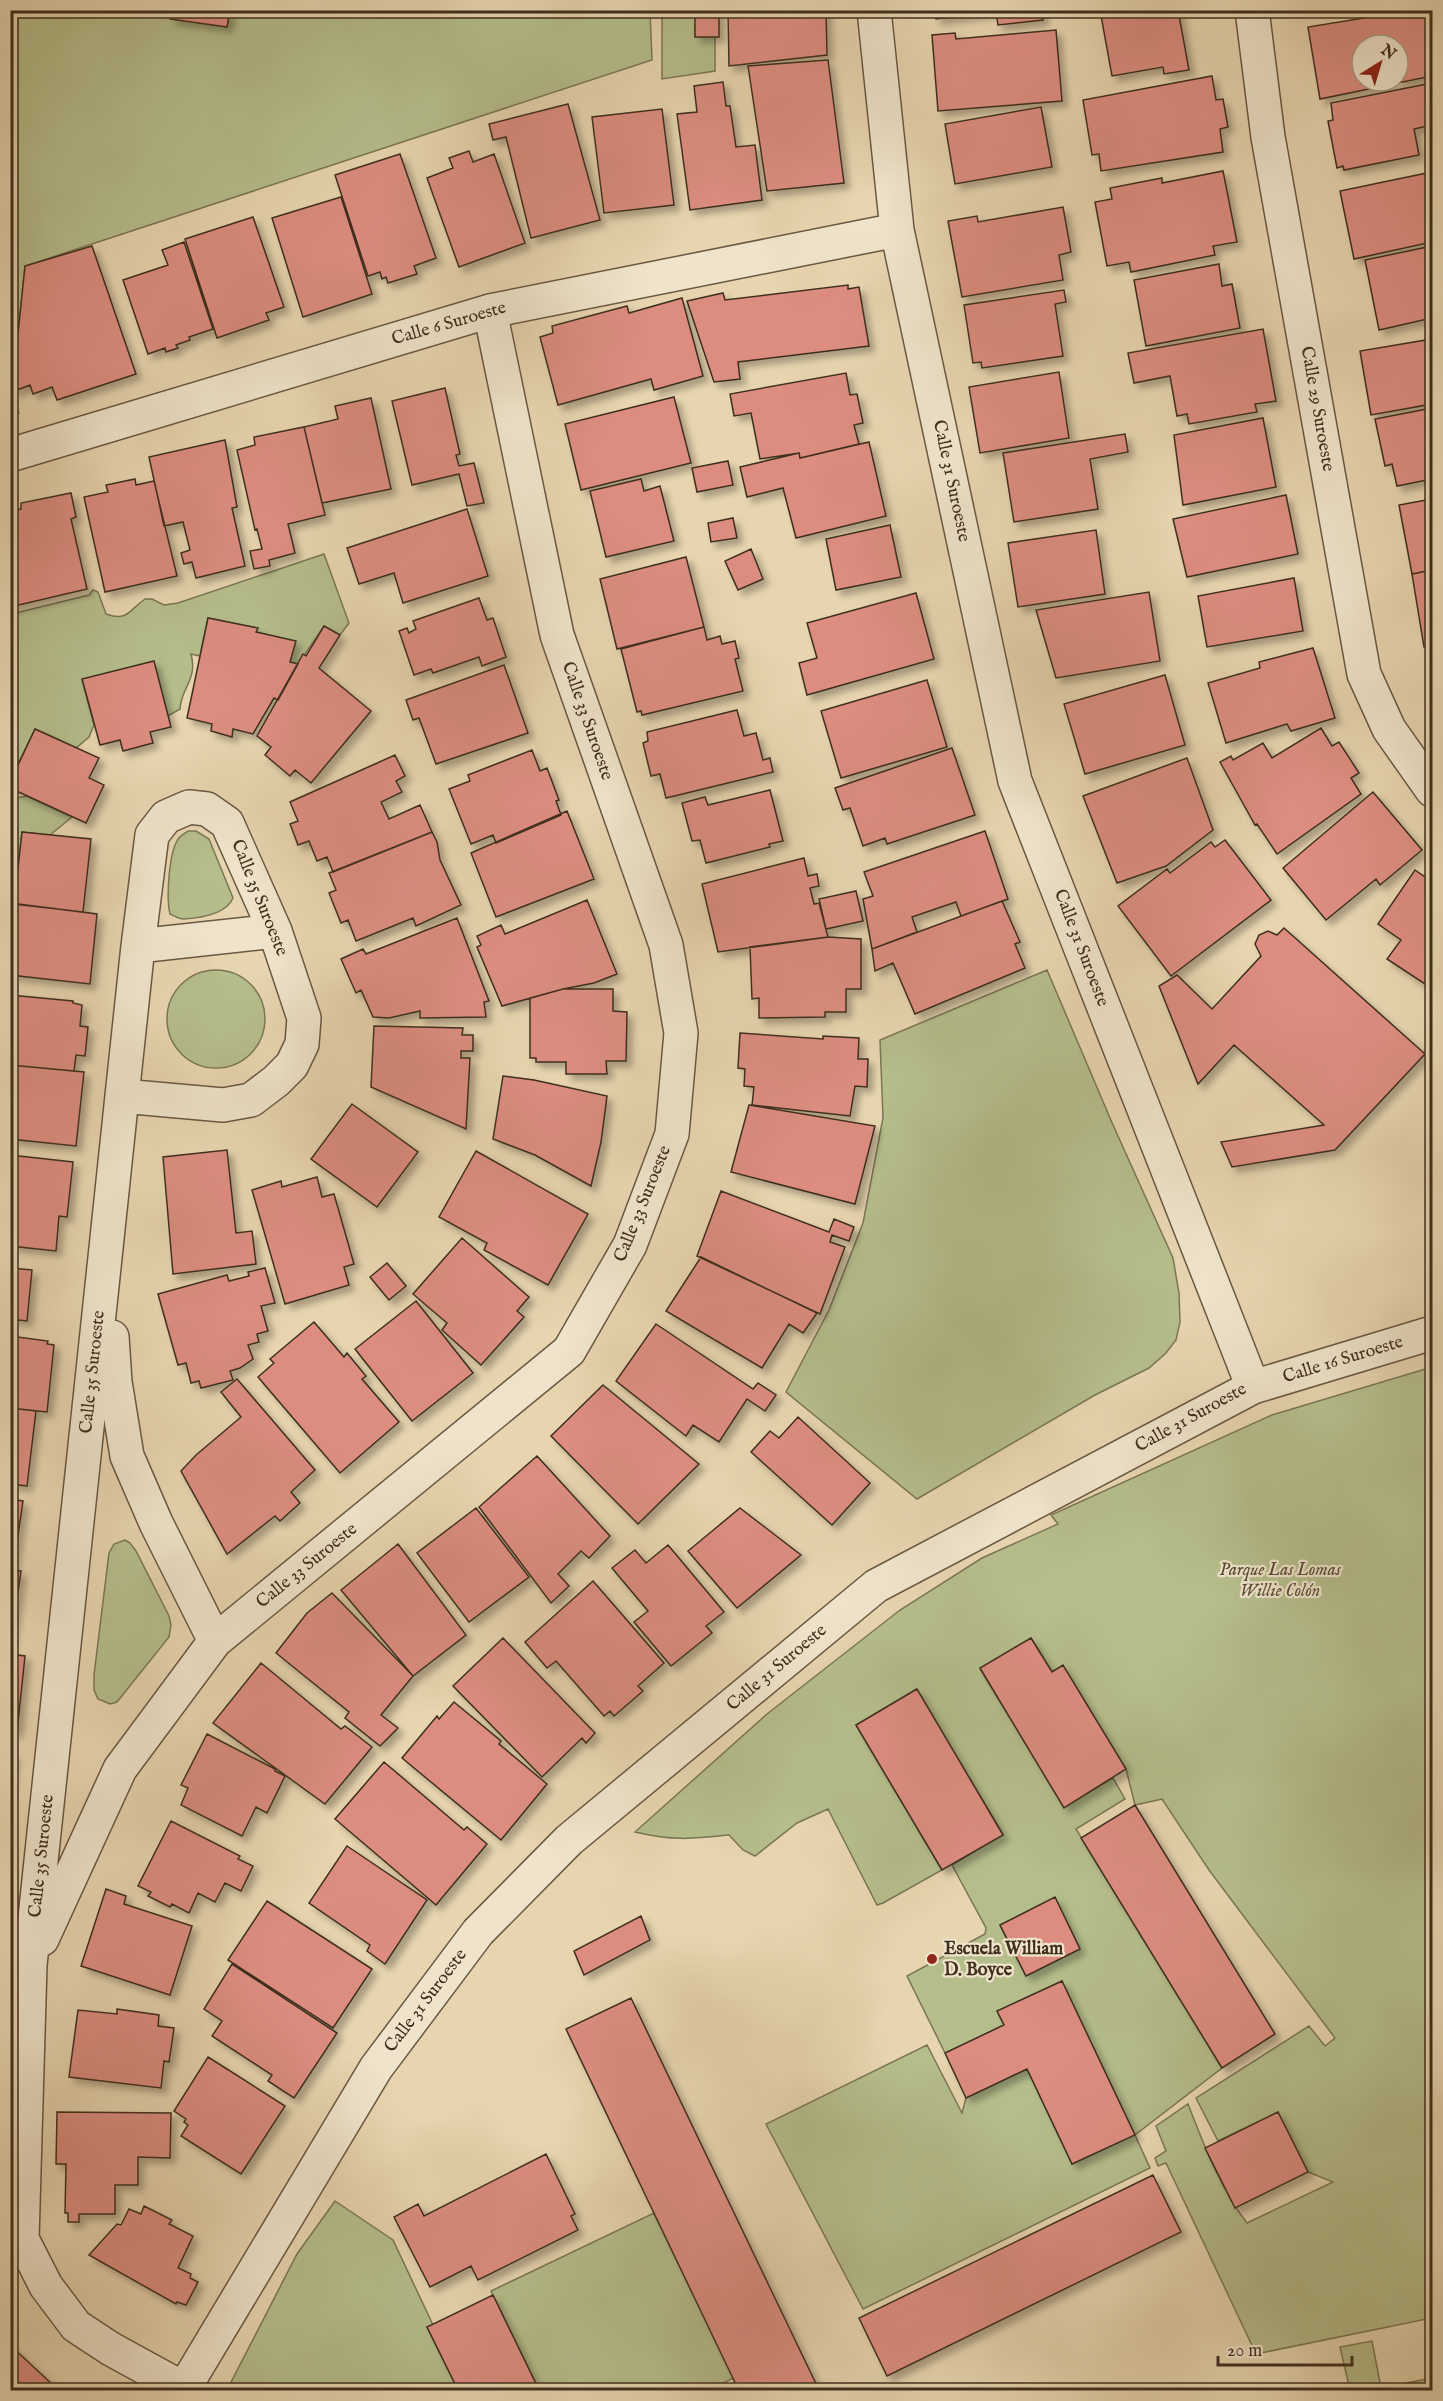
<svg xmlns="http://www.w3.org/2000/svg" width="1443" height="2401" viewBox="0 0 1443 2401" font-family="'IM FELL English',serif">
	<defs>
		<filter id="shadow"><feDropShadow dx="5.5" dy="5.5" stdDeviation="3" flood-color="#0004"/></filter>
	</defs>
	<rect width="100%" height="100%" fill="#e7d5af"/>
	<filter id="stains"><feTurbulence type="fractalNoise" baseFrequency=".00333" numOctaves="4"/><feColorMatrix values="0 0 0 0 .2 0 0 0 0 .09 0 0 0 0 .02 0 0 0 .5 -.17"/></filter>
	<radialGradient id="worn" r=".72"><stop offset=".6" stop-color="#630" stop-opacity="0"/><stop offset="1" stop-color="#630" stop-opacity=".3"/></radialGradient>
	<path fill="#b5bd8b" stroke="#7a7654" stroke-width="1.5" fill-rule="evenodd" d="M230,10L650,11L652,60L25,266L12,392L19,413L11,415V11H167L172,12L171,19L227,27Z
		M662,11H695V37L715,36V71L662,79Z
		M324,554L349,623L340,635L324,626L298,664L290,662L295,641L256,632L257,628L208,618L200,656L191,654C198,680 181,687 180,709L168,716L82,680L94,725L89,737L76,748L35,729L11,778V614L89,595L93,590L98,592L106,614C128,622 129,610 145,599H152L164,605L178,603Z
		M27,796L72,817L50,835L22,832L14,904L11,903V799Z
		M188,831H196L209,839L233,898C226,914 200,918 184,919C179,919 174,916 170,914C166,898 169,855 177,841C179,836 184,834 188,831Z
		M167 1019a49 49 0 1 1 98 0a49 49 0 1 1-98 0Z
		M1047,970L1113,1125L1173,1258L1179,1293L1180,1322L1176,1340L1166,1353L1149,1368L1095,1395L917,1499L786,1392L829,1310L863,1223L883,1118L880,1040Z
		M1432,1367V2318L1256,2354L1166,2163L1158,2166L1155,2158L1166,2151L1156,2126L1188,2104C1204,2145 1220,2188 1247,2223L1333,2182L1308,2172L1278,2112L1218,2141L1196,2098L1309,2026L1325,2046L1335,2038L1209,1870L1162,1799L1135,1805L1126,1769L1063,1666L1052,1672L1031,1638L980,1669L1064,1807L1113,1778L1125,1799L1076,1829L1222,2068L1135,2135L1150,2168L863,2309L766,2124L927,2045L962,2113L966,2098L1027,2069L1072,2164L1134,2135L1062,1981L997,2011L1004,2025L945,2053L907,1976L985,1934L986,1928L952,1865L1003,1834L916,1689L856,1725L942,1870L883,1903L877,1905L828,1809L797,1823L755,1856L743,1850L729,1835C691,1839 673,1841 635,1832L767,1714L900,1610L982,1558L1058,1524L1051,1515L1272,1415ZM1055,1898L1080,1949L1026,1976L1000,1925Z
		M125,1540L130,1543L136,1551L169,1616L171,1625L169,1637L117,1702L110,1704L98,1699L94,1690V1675L109,1553L114,1544Z
		M335,2201L393,2240L433,2325L427,2327L458,2390H227L297,2254Z
		M654,2213L734,2378L708,2390H539L491,2291Z
		M1372,2341L1381,2388L1432,2378V2390H1350L1340,2347Z"/>
	<path fill="#dc8d80" stroke="#3f2f1e" stroke-width="1.5" fill-rule="evenodd" filter="url(#shadow)" d="M230,10L227,27L170,19L172,12L167,11Z
		M695,10H719V37H695Z
		M728,10H826L827,55L729,66Z
		M935,10H1043V20L998,25L996,12L936,19Z
		M1100,10H1178L1189,70L1164,74L1163,67L1112,76Z
		M1413,10H1432V76L1320,99L1308,27ZM1362,45H1398V81H1362Z
		M1056,30L1062,101L938,111L932,35L955,33L956,39Z
		M828,60L844,183L767,191L748,66Z
		M1212,76L1216,100L1223,99L1228,127L1220,129L1223,152L1101,171L1099,154L1092,155L1083,100Z
		M723,82L726,106H730L736,147L755,145L762,200L690,210L677,114L697,112L694,86Z
		M1432,83V125L1414,129L1419,155L1344,170L1343,166L1337,168L1328,121L1333,120L1331,103Z
		M568,104L600,220L531,238L506,137L493,140L489,124Z
		M1041,107L1052,167L955,184L945,124Z
		M662,109L674,205L604,213L592,117Z
		M469,151L473,162L494,154L525,243L459,267L427,178L453,168L449,158Z
		M400,154L436,258L414,266L417,274L388,283L386,277L382,279L380,272L368,276L335,175Z
		M1223,171L1237,242L1213,246L1215,255L1131,272L1129,262L1107,266L1095,202L1112,199L1110,188L1162,178V183Z
		M1427,173L1432,200V242L1354,259L1340,191Z
		M341,197L372,294L303,317L272,218Z
		M1063,207L1071,252L1059,255L1063,280L962,297L948,221L977,216L978,222Z
		M253,217L284,307L266,313L269,320L217,338L185,239Z
		M184,242L213,329L189,337L190,340L176,345L178,348L166,352L165,348L148,354L123,280L168,265L162,250Z
		M92,246L136,374L57,400L52,387L33,394L30,385L12,392L25,266Z
		M1432,246V318L1379,330L1365,260Z
		M1219,264L1222,286L1232,284L1240,328L1146,346L1134,280Z
		M848,285V289L859,287L869,346L738,362L740,379L714,382L687,301L723,293L725,300Z
		M1064,290L1066,302L1055,304L1063,356L982,368L981,362L973,363L964,305Z
		M682,298L703,376L654,390L651,379L558,405L540,337L553,333L552,326L627,306L629,313Z
		M1263,329L1276,401L1255,404L1257,412L1189,424L1187,414L1177,416L1170,376L1134,383L1128,353Z
		M1432,339V404L1371,415L1360,351Z
		M1059,372L1069,438L980,453L969,387Z
		M846,373L850,395L857,394L863,423L854,425L859,444L800,458L799,453L760,459L751,413L734,416L730,394Z
		M445,388L460,454L456,455L459,466L474,463L484,503L467,506L459,474L412,485L392,401Z
		M674,397L691,463L581,490L565,424Z
		M371,398L391,489L322,503L304,427L338,419L335,406Z
		M1432,408V479L1397,486L1392,464L1385,466L1375,419Z
		M1263,418L1276,487L1183,505L1174,435Z
		M304,427L325,515L288,524L295,553L269,560L270,566L254,569L250,551L262,549L257,529L255,530L237,450L255,445L254,437Z
		M1125,434L1128,452L1090,459L1098,509L1014,522L1003,453Z
		M225,440L237,507L232,508L245,566L196,578L192,562L184,564L181,553L190,550L183,522L164,526L149,457Z
		M869,442L886,516L796,538L783,488L747,497L740,467L799,453L800,458Z
		M728,461L733,485L697,492L692,468Z
		M135,479L136,485L154,481L177,576L105,592L84,497L108,492L106,485Z
		M641,479L644,491L660,486L674,541L606,557L590,491Z
		M71,493L76,517L71,519L87,589L10,607V511L21,509V503Z
		M1286,495L1298,554L1187,577L1173,519Z
		M1432,499V570L1412,574L1399,505Z
		M467,509L488,576L403,603L394,573L359,584L347,548Z
		M733,518L737,538L711,542L708,523Z
		M890,525L901,577L836,590L826,539Z
		M1096,530L1105,594L1018,607L1008,543Z
		M751,549L763,579L738,590L725,561Z
		M686,557L704,627L617,649L600,579Z
		M1432,570V646L1424,647L1412,574Z
		M1294,578L1303,631L1207,647L1198,596Z
		M1149,592L1160,661L1056,678L1036,610Z
		M916,593L934,659L807,695L799,663L817,658L807,623Z
		M479,598L487,620L493,618L506,657L482,666L479,657L433,673L431,669L414,675L399,631L407,628L409,633L416,629L413,621Z
		M208,618L258,628L256,632L296,641L290,662L298,664L278,700L274,698L253,734L233,729L232,737L211,731L212,724L187,718Z
		M324,626L340,635L319,668L371,711L311,783L295,770L290,776L265,755L271,747L257,736L303,654L306,656Z
		M704,627L707,640L720,636L722,644L735,641L739,658L735,659L743,691L642,715L641,711L637,712L621,649Z
		M1313,648L1335,718L1291,731L1287,724L1226,743L1208,683L1260,668L1259,662Z
		M154,661L171,727L150,732L153,743L123,751L120,740L100,745L82,679Z
		M504,665L528,733L436,764L419,718L413,720L406,700Z
		M1165,675L1185,745L1085,774L1064,704Z
		M927,680L947,747L841,778L821,711Z
		M737,710L744,736L756,733L763,760L770,758L773,772L666,798L660,774L651,776L643,743L648,741L647,732Z
		M1321,728L1332,746L1339,742L1359,773L1351,778L1361,794L1277,854L1257,824L1255,825L1220,762L1231,756L1233,760L1263,743L1272,758Z
		M35,729L99,758L89,778L104,785L86,823L10,788V782Z
		M952,748L975,815L887,844L885,838L863,846L850,808L843,810L835,788Z
		M532,750L540,771L547,768L559,800L556,801L561,815L496,843L493,835L471,844L449,789L470,781L468,775Z
		M395,755L405,776L396,781L402,792L381,802L389,819L420,805L432,832L333,872L327,857L317,861L309,841L298,845L290,824L298,821L290,802Z
		M1187,758L1213,830L1166,866L1117,883L1083,796Z
		M770,790L783,841L769,844L770,847L706,863L700,840L692,841L682,803L705,797L708,805Z
		M1373,792L1422,850L1380,885L1376,879L1326,920L1283,868Z
		M567,811L594,879L496,917L471,853Z
		M985,831L1008,899L961,916L956,902L912,917L917,932L872,949L863,899L873,896L864,872Z
		M22,832L91,839L83,912L14,904Z
		M432,832L437,842L440,860L461,905L416,926L413,918L356,941L348,920L341,923L329,893L336,890L329,873Z
		M1225,840L1271,900L1171,976L1118,906L1167,869L1170,873L1211,842L1215,847Z
		M804,858L808,876L817,874L819,886L810,888L814,904L819,903L828,937L718,952L702,884Z
		M1415,870L1432,882V974L1425,984L1387,959L1401,940L1378,924Z
		M856,891L863,921L826,929L819,899Z
		M587,900L617,974L594,983L563,989L502,1006L477,947L481,945L477,936L501,925L505,934Z
		M1002,901L1020,942L1015,944L1025,968L915,1014L893,963L875,971L872,949Z
		M10,903L97,914L90,984L10,975Z
		M457,918L489,1001L484,1002L486,1017L420,1018V1011L389,1018L373,1017L361,990L356,993L341,959L363,949L366,954Z
		M1284,928L1425,1054L1335,1150L1232,1167L1221,1142L1324,1125L1234,1045L1198,1084L1159,986L1177,975L1212,1009L1261,956L1255,944L1259,935L1268,931L1277,935Z
		M828,937L861,939V989H846V1012H825V1017L759,1018V998L752,999L750,947Z
		M563,989H613V1011L627,1012L626,1061H606L607,1074H566V1062H536V1058H530V998Z
		M10,995L73,1001V1003L82,1005L80,1026L88,1027L85,1056L76,1055L74,1071L10,1065Z
		M374,1026L463,1028L462,1035H473V1051H461V1058H470L466,1129L371,1087Z
		M740,1033L823,1039V1036L859,1038L858,1059H868L867,1087L855,1086L850,1116L752,1105L754,1087L744,1086L745,1069L738,1068Z
		M10,1065L84,1072L76,1146L10,1139Z
		M503,1076L534,1080L607,1096L601,1142L591,1186L535,1155L493,1139Z
		M352,1104L418,1152L377,1207L311,1159Z
		M749,1105L875,1126L855,1204L731,1172Z
		M227,1150L236,1233L252,1231L256,1264L173,1274L163,1157Z
		M476,1151L588,1214L548,1285L484,1250L487,1243L439,1217Z
		M10,1155L73,1162L67,1217L59,1216L56,1251L10,1246Z
		M317,1177L322,1197L334,1194L354,1264L344,1267L349,1285L285,1304L252,1190L281,1181L282,1187Z
		M721,1191L829,1232L834,1219L854,1227L849,1241L832,1235L830,1242L845,1247L820,1314L697,1256Z
		M462,1238L529,1297L517,1311L524,1317L481,1365L442,1330L447,1323L413,1294Z
		M701,1257L817,1313L803,1333L789,1324L762,1368L666,1311Z
		M387,1263L406,1286L389,1300L370,1277Z
		M10,1268L32,1270L27,1321L10,1319Z
		M265,1268L275,1303L261,1306L268,1331L257,1334L259,1342L248,1345L253,1359L240,1368L230,1371L233,1380L201,1388L199,1381L191,1383L186,1363L178,1365L158,1294L227,1275L229,1281L249,1276L248,1272Z
		M416,1301L473,1373L412,1421L355,1349Z
		M314,1322L344,1357L347,1353L366,1376L362,1379L399,1422L340,1473L258,1377L274,1363L270,1359Z
		M656,1324L753,1389L758,1383L776,1395L765,1411L747,1399L719,1442L693,1425L686,1436L616,1381Z
		M10,1336L48,1341L47,1344L54,1345L47,1412L10,1408Z
		M237,1379L315,1470L291,1492L300,1503L280,1521L275,1516L227,1554L181,1471L196,1455L241,1417L221,1392Z
		M603,1385L699,1464L638,1524L551,1436Z
		M10,1408L36,1411L27,1486L10,1484Z
		M798,1417L870,1483L832,1525L751,1452L770,1431L779,1438Z
		M537,1456L610,1536L589,1558L581,1551L558,1574L569,1586L551,1603L479,1507Z
		M10,1499L23,1501L13,1570H10Z
		M476,1508L529,1577L469,1622L417,1553Z
		M740,1508L801,1555L737,1608L688,1551Z
		M398,1544L466,1635L413,1676L341,1590Z
		M668,1545L724,1612L706,1626L712,1633L671,1666L634,1622L648,1611L612,1568L635,1550L646,1563Z
		M10,1570L21,1571L11,1642H10Z
		M593,1581L664,1663L638,1686L643,1691L614,1716L610,1711L604,1716L556,1661L547,1668L525,1642Z
		M332,1593L413,1676L381,1715L398,1728L380,1746L345,1718L349,1712L276,1653L307,1613Z
		M503,1638L595,1733L586,1743L582,1738L542,1777L453,1686Z
		M1031,1638L1052,1672L1063,1665L1126,1769L1064,1808L980,1668Z
		M10,1654L25,1656L17,1732L10,1731Z
		M261,1663L341,1729L345,1726L372,1747L325,1804L213,1723Z
		M917,1689L1003,1835L942,1870L856,1725Z
		M454,1702L501,1741L499,1744L547,1784L501,1840L402,1758L437,1716L439,1719Z
		M207,1734L275,1769V1771L285,1776L267,1813L256,1807L242,1836L181,1805L188,1788L181,1785Z
		M10,1754H14L10,1786Z
		M384,1762L464,1830L467,1827L487,1844L436,1905L335,1819Z
		M1135,1805L1275,2034L1222,2068L1081,1838Z
		M171,1821L240,1856L238,1859L253,1866L241,1891L225,1883L215,1902L198,1893L189,1913L172,1904L170,1907L148,1896L151,1892L138,1886Z
		M347,1846L427,1900L385,1964L367,1951L370,1945L309,1903Z
		M106,1889L126,1896L124,1904L192,1926L170,1995L81,1966Z
		M1055,1897L1080,1949L1026,1976L1000,1925Z
		M267,1901L372,1969L333,2028L228,1960Z
		M641,1916L650,1940L584,1975L574,1951Z
		M232,1964L337,2033L294,2098L268,2081L272,2075L212,2036L222,2021L204,2009Z
		M1062,1981L1135,2135L1072,2164L1027,2069L966,2098L945,2053L1004,2025L997,2011Z
		M631,1998L819,2390H734L738,2389L566,2029Z
		M117,2009L159,2015L158,2026L174,2028L169,2062L164,2061L161,2088L69,2077L78,2010L117,2014Z
		M208,2057L285,2106L241,2174L181,2136L188,2125L184,2122L186,2119L174,2111Z
		M57,2112L171,2113L170,2158L138,2157V2185H115V2214H79V2222H68V2213H65L66,2164H56Z
		M1278,2112L1308,2172L1235,2208L1205,2148Z
		M546,2154L575,2214L571,2216L578,2230L478,2280L471,2266L430,2287L394,2217L418,2204L424,2216Z
		M1153,2175L1181,2232L887,2376L859,2318Z
		M144,2206L172,2220L169,2224L193,2236L178,2268L191,2274L190,2278L198,2282L186,2305L177,2302L176,2304L89,2255L117,2224L121,2225L129,2209L141,2214Z
		M493,2295L539,2390H458L427,2327Z
		M10,2345L53,2385L49,2390H10Z"/>
	<g fill="none" stroke-linecap="round" stroke-linejoin="round">
		<defs>
			<path id="minor" d="M874,10L897,230L1015,781L1253,1387
				M1252,10L1268,137L1364,674L1389,729L1432,790
				M10,455L490,311L897,230
				M138,946L275,931
				M122,1096L223,1105L251,1100L276,1081L292,1065L302,1044L304,1018L275,931L227,823L207,809L189,807L166,817L152,835L138,946L122,1096L106,1248L30,1965L22,2239L46,2286L76,2326L111,2349L184,2389
				M112,1337L115,1382L127,1456L156,1523L215,1641
				M42,1939L120,1769L215,1641L569,1351L630,1245L672,1134L681,1033L666,945L557,635L490,311
				M183,2390L376,2068L478,1932L569,1840L876,1586L1253,1387L1432,1333"/>
		</defs>
		<use href="#minor" stroke="#695842" stroke-width="36"/>
		<use href="#minor" stroke="#efe4cb" stroke-width="33"/>
	</g>
	<circle fill="#8f2418" stroke="#efe4cb" stroke-width="2" cx="932" cy="1959" r="6"/>
	<g text-anchor="middle" dominant-baseline="central" stroke-width="4.5" stroke-linejoin="round" paint-order="stroke">
		<g font-size="18" fill="#3f2f1e" stroke="#efe4cb">
			<text transform="translate(449 324) rotate(-16)">Calle 6 Suroeste</text>
			<text transform="translate(1317 409) rotate(80)">Calle 29 Suroeste</text>
			<text transform="translate(951 481) rotate(78)">Calle 31 Suroeste</text>
			<text transform="translate(587 721) rotate(71)">Calle 33 Suroeste</text>
			<text transform="translate(259 898) rotate(68)">Calle 35 Suroeste</text>
			<text transform="translate(1081 948) rotate(69)">Calle 31 Suroeste</text>
			<text transform="translate(643 1204) rotate(-68)">Calle 33 Suroeste</text>
			<text transform="translate(1343 1360) rotate(-17)">Calle 16 Suroeste</text>
			<text transform="translate(93 1372) rotate(-84)">Calle 35 Suroeste</text>
			<text transform="translate(1191 1418) rotate(-29)">Calle 31 Suroeste</text>
			<text transform="translate(307 1566) rotate(-39)">Calle 33 Suroeste</text>
			<text transform="translate(777 1668) rotate(-40)">Calle 31 Suroeste</text>
			<text transform="translate(42 1856) rotate(-84)">Calle 35 Suroeste</text>
			<text transform="translate(426 2001) rotate(-53)">Calle 31 Suroeste</text>
		</g>
		<g font-size="18" font-style="italic" fill="#574b34" stroke="#efe4cb">
			<text x="1280" y="1570">Parque Las Lomas<tspan x="1280" dy="21">Willie Colón</tspan></text>
		</g>
		<g font-size="18" font-weight="bold" fill="#3f2f1e" stroke="#efe4cb" text-anchor="start">
			<text x="944" y="1949">Escuela William<tspan x="944" dy="21">D. Boyce</tspan></text>
		</g>
	</g>
	<rect width="1443" height="2401" fill="none" stroke="#e7d5af" stroke-width="36"/>
	<rect x="12" y="12" width="1419" height="2377" fill="none" stroke="#3f2f1e" stroke-width="3"/>
	<rect x="18" y="18" width="1407" height="2365" fill="none" stroke="#3f2f1e" stroke-width="1.5"/>
	<g transform="translate(1380 63) rotate(37)"><circle r="28" fill="#efe4cb" stroke="#a99c86" stroke-width="1.5"/>
	<path d="M0-4.5L10 22L0 15L-10 22Z" fill="#8f2418"/>
	<text y="-9" font-size="16" font-weight="bold" text-anchor="middle" fill="#3f2f1e">N</text>
	</g>
	<path d="M1218 2356v9h134v-9" fill="none" stroke="#3f2f1e" stroke-width="3"/>
	<text x="1227" y="2356" font-size="18" fill="#3f2f1e" stroke="#efe4cb" stroke-width="4.5" paint-order="stroke">20 m</text>
	<rect width="100%" height="100%" filter="url(#stains)"/>
	<rect width="100%" height="100%" fill="url(#worn)"/>
</svg>
